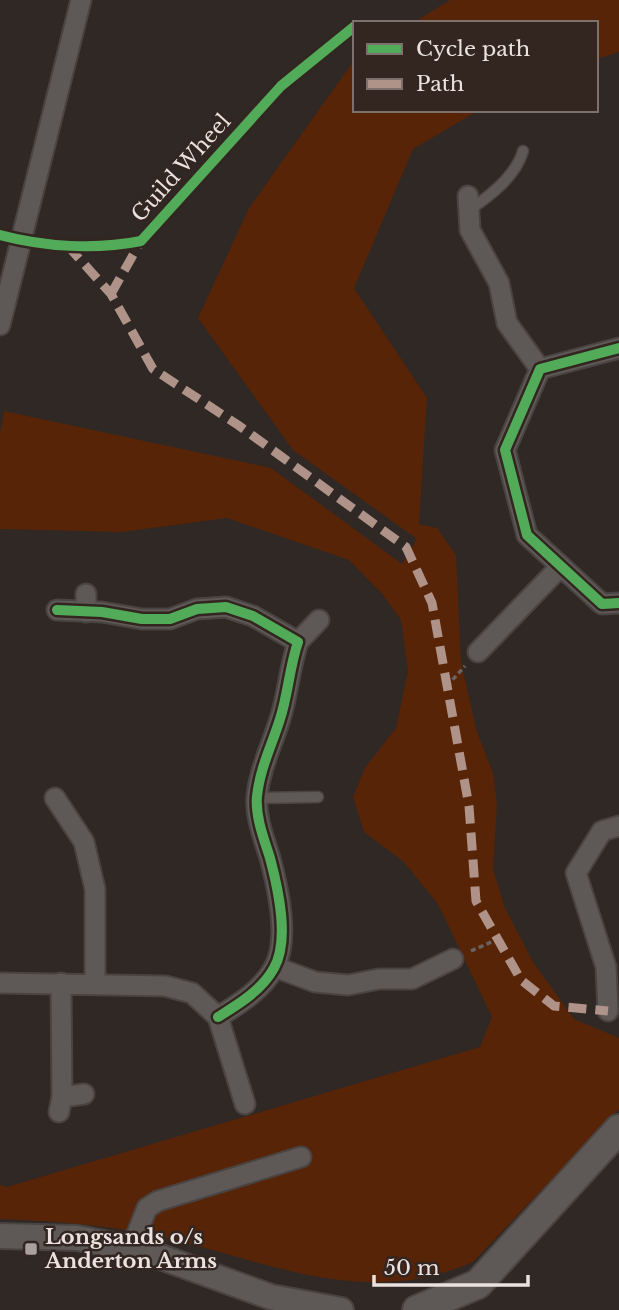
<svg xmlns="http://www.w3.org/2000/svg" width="619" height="1310" viewBox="0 0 619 1310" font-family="'Libre Baskerville',serif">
	<rect width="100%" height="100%" fill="#2f2825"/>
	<path fill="#572408" d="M450,0H619V52L596,59V23H413Z
		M355,59V110H479L413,149L354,288L427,398L419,524L437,528L456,555L461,662L477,732L493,773L497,804L493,869L505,908L533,962L574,1019L619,1038V1109L473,1262C363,1310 268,1261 158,1236C106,1225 53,1221 0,1219V1185L7,1187L480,1047L492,1017L438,904L403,861L364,832L353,797L365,768L396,728L408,671L401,620L383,595L349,560L227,518L122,532L0,529V434L4,411L271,468L402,564L417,539L293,450L198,318L249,208Z"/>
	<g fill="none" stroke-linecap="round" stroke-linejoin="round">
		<defs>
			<path id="service" d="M469,210C490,196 516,176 523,151
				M257,798L318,797"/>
			<path id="minor" d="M468,196L470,230L499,283L507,323L540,369
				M0,325L81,0
				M619,348L540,369L505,450L527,535L602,604L619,603
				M86,594V612
				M57,610L102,612L142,619H170L197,609L226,607L253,616L298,642C289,669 288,695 280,719C272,745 260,768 257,796C255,816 264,839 270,858C278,888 290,940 274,968C262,990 239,1004 218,1017
				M298,642L319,620
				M478,652L561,566
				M55,798L84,842L95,889V984
				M275,967L315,982L348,985L379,979H412L453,959
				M0,983L165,986L192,993L218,1017L245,1104
				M61,983L62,1097
				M608,1011L606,967L576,873L602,831L619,826
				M59,1112L62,1097L84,1094
				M131,1249L147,1208L158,1201L301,1157"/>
			<path id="tertiary" d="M0,1236L77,1238L114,1245L155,1255L271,1297L341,1310"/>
			<path id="secondary" d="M417,1310L478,1284L619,1129"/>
		</defs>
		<use href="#service" stroke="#494341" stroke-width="13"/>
		<use href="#minor" stroke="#494341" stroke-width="23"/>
		<use href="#tertiary" stroke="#494341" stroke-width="28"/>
		<use href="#secondary" stroke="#494341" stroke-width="32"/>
		<path stroke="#696462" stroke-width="3.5" stroke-dasharray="5 3.5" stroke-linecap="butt" d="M447,686L465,666
			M471,951L498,939"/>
		<use href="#service" stroke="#5e5957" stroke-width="10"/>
		<use href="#minor" stroke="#5e5957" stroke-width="19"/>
		<use href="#tertiary" stroke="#5e5957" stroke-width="24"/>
		<use href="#secondary" stroke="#5e5957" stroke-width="28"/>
		<path stroke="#af9288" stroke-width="9" stroke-dasharray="18 9" stroke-linecap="butt" d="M67,245L111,294L153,369L238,425L406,547L432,603L469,806L476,901L521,980L554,1006L608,1011
			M111,294L141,241"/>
		<defs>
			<path id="cycleway" d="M0,235C45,247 96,250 141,241L281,86L355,26
				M619,348L540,369L505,450L527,535L602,604L619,603
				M57,610L102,612L142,619H170L197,609L226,607L253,616L298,642C289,669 288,695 280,719C272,745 260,768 257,796C255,816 264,839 270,858C278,888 290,940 274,968C262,990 239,1004 218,1017"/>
		</defs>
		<use href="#cycleway" stroke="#332621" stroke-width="15"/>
		<use href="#cycleway" stroke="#51ab58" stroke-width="10"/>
	</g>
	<rect fill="#a9a19e" stroke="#332621" stroke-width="2.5" x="24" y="1242" width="14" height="14" rx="3.5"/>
	<g text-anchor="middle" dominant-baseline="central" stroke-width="5" stroke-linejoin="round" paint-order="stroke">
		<g font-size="21" fill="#ebe2df" stroke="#332621">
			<text transform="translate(181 168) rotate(-48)">Guild Wheel</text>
		</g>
		<g font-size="21" font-weight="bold" fill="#ebe2df" stroke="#332621" text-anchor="start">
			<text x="45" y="1237">Longsands o/s<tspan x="45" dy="24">Anderton Arms</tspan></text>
		</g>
	</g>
	<rect x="353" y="21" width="245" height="91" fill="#332621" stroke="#7d716d" stroke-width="2"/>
	<rect x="367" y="44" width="35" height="10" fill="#51ab58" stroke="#7d716d" stroke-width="2"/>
	<text x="416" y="56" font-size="21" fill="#ebe2df">Cycle path</text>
	<rect x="367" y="79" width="35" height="10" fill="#af9288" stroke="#7d716d" stroke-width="2"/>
	<text x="416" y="91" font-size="21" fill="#ebe2df">Path</text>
	<path d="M374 1275v10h154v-10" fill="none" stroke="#ebe2df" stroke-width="3.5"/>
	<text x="384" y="1275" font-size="21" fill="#ebe2df" stroke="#332621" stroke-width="5" paint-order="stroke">50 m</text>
</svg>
